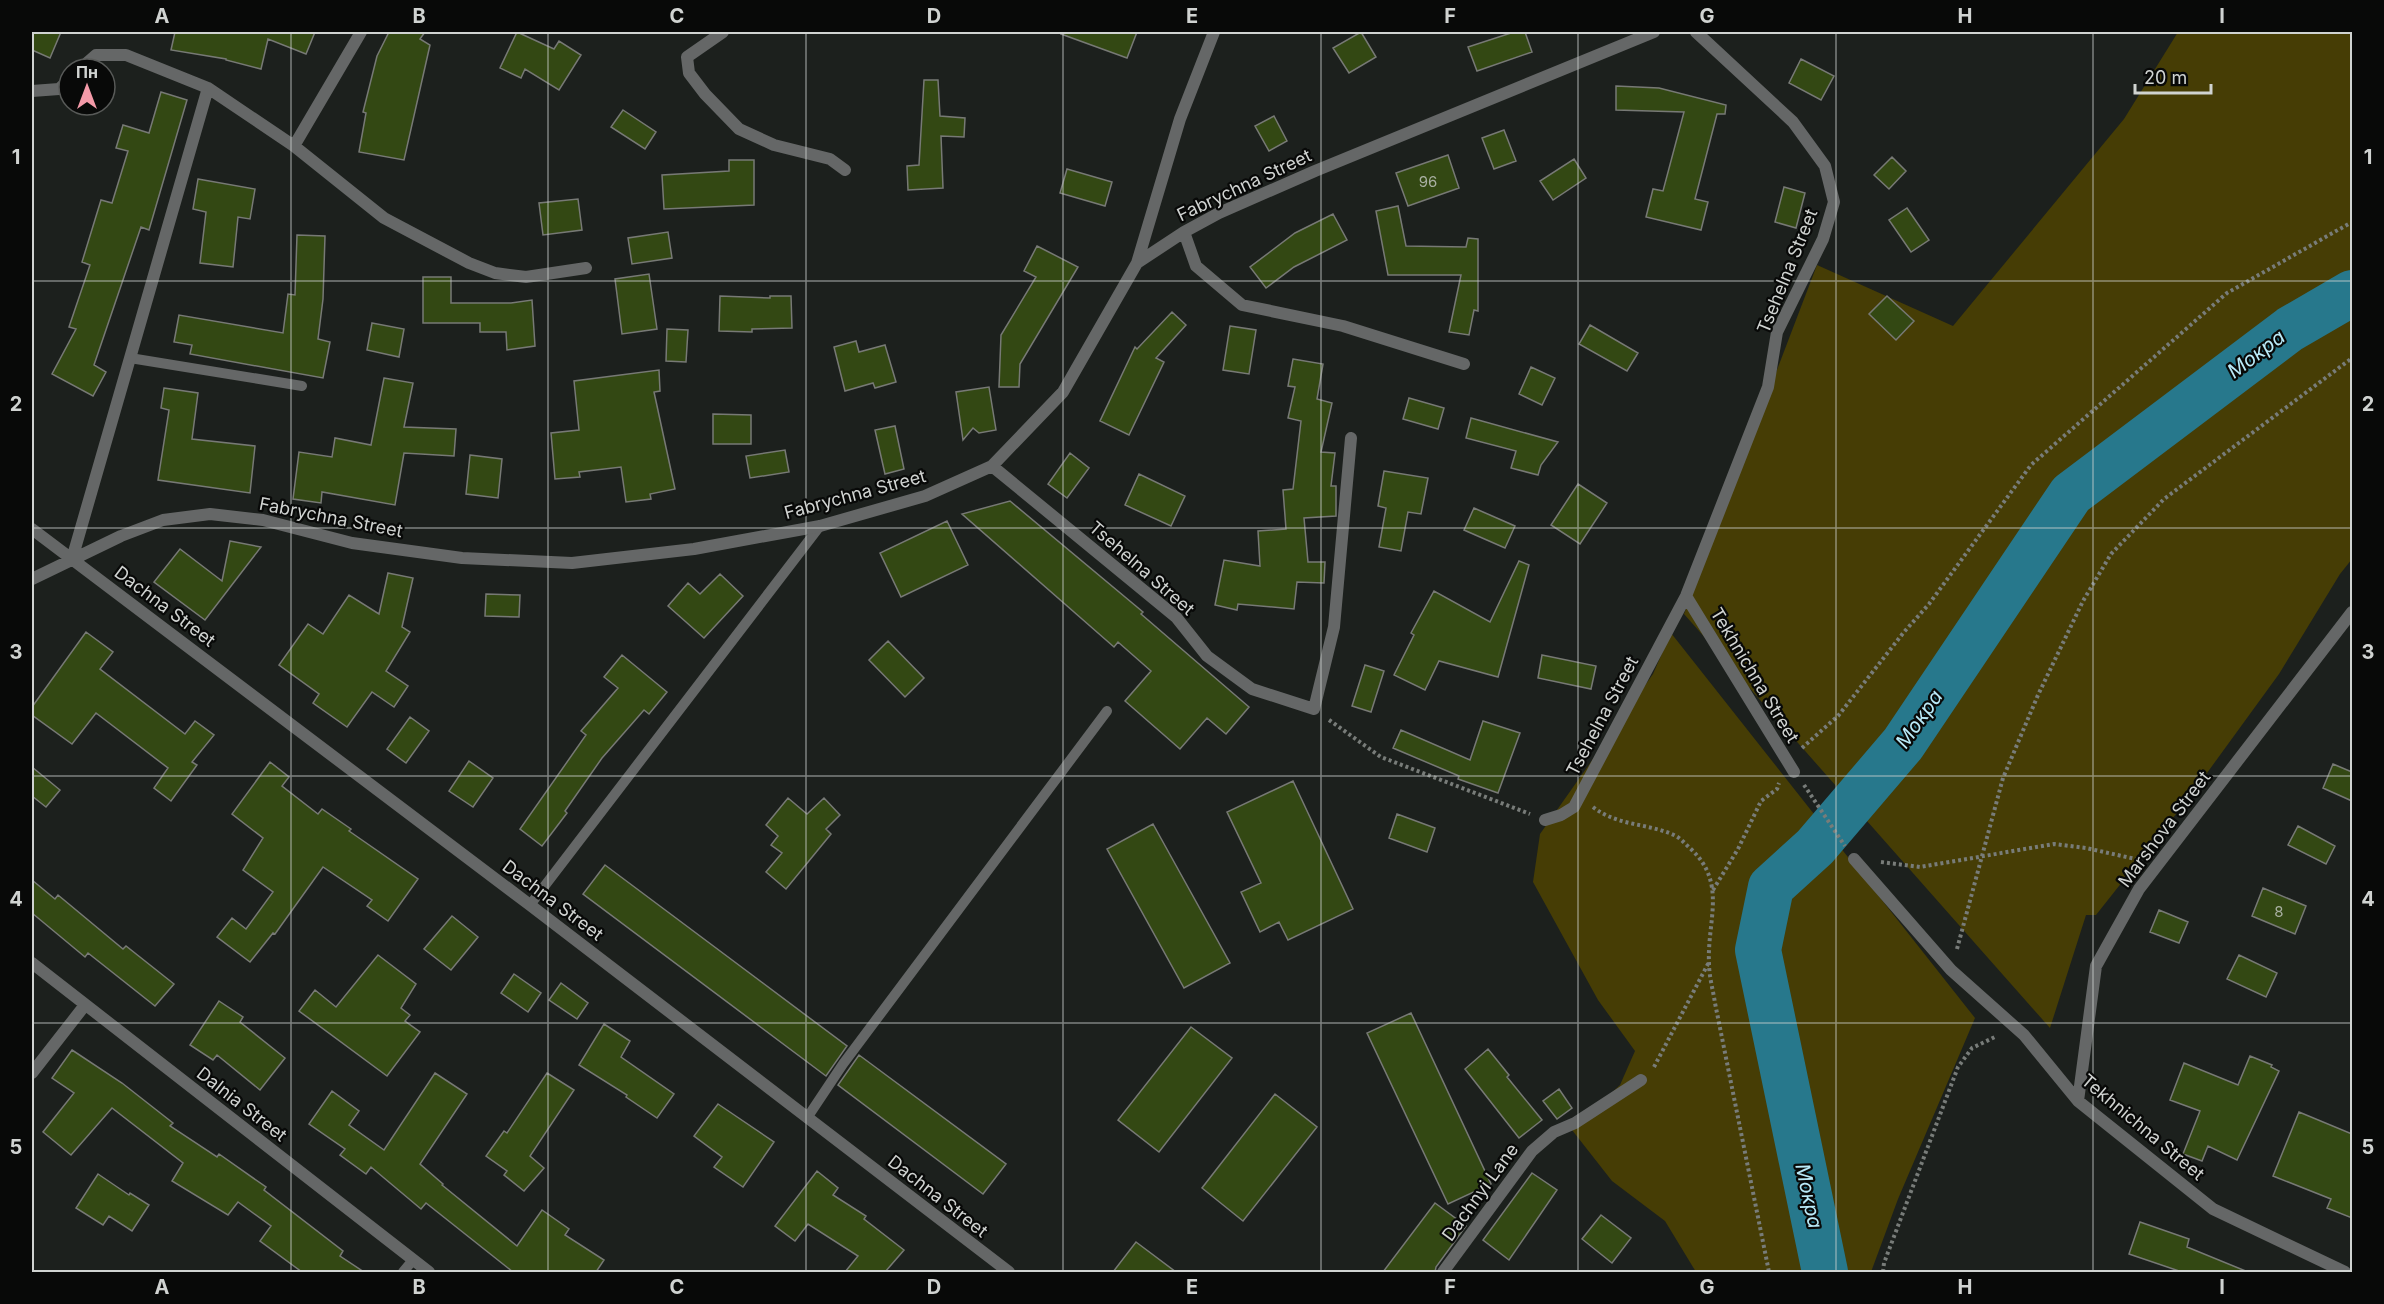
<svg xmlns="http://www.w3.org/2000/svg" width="2384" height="1304" viewBox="0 0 2384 1304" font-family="Inter,sans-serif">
	<rect width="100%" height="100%" fill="#1c201d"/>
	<path fill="#463d05" d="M2178,32H2352V559L2340,574L2279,674L2191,795L2096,915H2086L2050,1028L1684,614L1817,265L1953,326L2124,119Z
		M1671,633L1975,1018L1898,1199L1871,1272H1696L1665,1221L1612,1181L1572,1130L1620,1085L1635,1051L1598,1000L1533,882L1540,834L1653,674Z"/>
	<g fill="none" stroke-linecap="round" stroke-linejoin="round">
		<path stroke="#27788c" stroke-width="46" d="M1825,1272L1758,950L1771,887L1815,847L1903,744L2071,494L2290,329L2352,293"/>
	</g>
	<path fill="#334813" stroke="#777975" stroke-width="1.5" d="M32,32H61L50,58L32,50Z
		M175,32H315L306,54L268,39L261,69L226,60V59L171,50Z
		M389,32H425L420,39L430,45L404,160L359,152L366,113L363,112L377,56Z
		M517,32L554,49L559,41L581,55L559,90L525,69L521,78L500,68Z
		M1062,32H1137L1127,58L1061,34Z
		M1361,32L1376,57L1349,73L1333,48Z
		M1514,32H1525L1532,52L1477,71L1468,47Z
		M1801,59L1834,76L1821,100L1789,83Z
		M924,80H938L940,116L965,118L964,137L941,136L943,188L908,190L907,166L919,165Z
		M1616,86L1659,88L1726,105L1725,114H1717L1695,199L1708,202L1701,230L1646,217L1653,189L1663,191L1684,112L1616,110Z
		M161,92L187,100L149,230L141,227L94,365L106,372L93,396L52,374L76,329L69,327L90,265L82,262L101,200L112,203L128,151L116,148L123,125L149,133Z
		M623,110L656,132L645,149L611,127Z
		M1274,116L1287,141L1269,151L1255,126Z
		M1504,130L1516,161L1494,169L1482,138Z
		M1448,155L1459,188L1408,206L1396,173Z
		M1892,157L1906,171L1889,189L1874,175Z
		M1574,159L1586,178L1553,200L1540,181Z
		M729,160H754V205L664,209L662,175L729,171Z
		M1067,169L1112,182L1105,206L1060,193Z
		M198,179L255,189L250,219L238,217L233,267L200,263L206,212L193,209Z
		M1784,187L1805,193L1796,228L1775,222Z
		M578,199L582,230L543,235L539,203Z
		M1398,206L1406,246L1466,247L1468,238L1478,239V311L1474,310L1469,335L1449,332L1461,275H1388L1376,211Z
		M1907,208L1929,240L1911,252L1889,220Z
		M1333,214L1347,240L1294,267L1266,288L1250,267L1295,233Z
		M668,232L672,258L632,264L628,238Z
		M297,235L325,236L323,299L318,339L330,342L323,378L190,354L192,345L174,342L179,315L283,333L288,294L295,295Z
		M1037,246L1078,267L1020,364L1019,387H999L1001,335L1036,277L1024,271Z
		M649,274L657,329L622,334L615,279Z
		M423,277H451V303H511L532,300L535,346L507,350L506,332H480V323H423Z
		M720,296L770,298V296H791L792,328L752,329V332L719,331Z
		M1887,296L1914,321L1896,340L1869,314Z
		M1172,312L1186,325L1156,358L1164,362L1129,435L1100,421L1135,347L1137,349Z
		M372,323L404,329L399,357L367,350Z
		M1590,325L1638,353L1627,371L1579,344Z
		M1230,326L1256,330L1249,374L1223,370Z
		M667,329L688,330L686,362L666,361Z
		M856,341L859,352L885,345L896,382L875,388L873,383L845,391L834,347Z
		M1293,359L1323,364L1317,399L1332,403L1321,452L1335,453L1331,486H1336V516L1304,518L1308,562H1325L1324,583L1297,582L1294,609L1238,604L1237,610L1215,605L1224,560L1260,566L1258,531L1286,529L1283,490L1293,489L1301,421L1288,418L1295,387L1288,386Z
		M1531,367L1555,378L1542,405L1519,394Z
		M659,370L660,391L654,392L675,489L650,494L651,499L626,502L621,467L579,472L580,477L555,479L551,433L579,430L574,381Z
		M384,378L413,383L404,427L456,429L454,456L404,453L395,505L322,492L321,503L293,499L299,452L332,457L335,438L371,445Z
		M989,387L996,430L979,433L973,428L963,440L956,392Z
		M164,388L198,393L192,439L255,446L250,493L158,480L169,410L161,408Z
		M1409,398L1444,408L1438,429L1403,419Z
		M713,414L751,415V444H713Z
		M1471,418L1558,442L1541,465L1538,475L1511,468L1516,451L1466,438Z
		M895,426L904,469L885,474L875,430Z
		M785,450L789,472L750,478L746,456Z
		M1070,453L1089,468L1067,498L1048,484Z
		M470,455L502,459L498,498L466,494Z
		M1384,471L1428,478L1421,514L1408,512L1401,551L1379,547L1386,508L1378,506Z
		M1139,474L1185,496L1171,526L1125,505Z
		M1578,484L1607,503L1580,544L1551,525Z
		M1010,501L1143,612L1141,614L1249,707L1226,734L1207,718L1180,749L1125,701L1151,671L1118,642L1114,647L962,514Z
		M1474,508L1515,526L1505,548L1464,530Z
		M947,521L968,565L901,597L880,553Z
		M230,541L261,547L205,620L154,582L180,549L222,581Z
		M1519,561L1529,565L1498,677L1439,661L1425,690L1394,675L1414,635L1411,633L1434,591L1490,622Z
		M388,573L413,578L402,627L410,632L386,671L408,686L394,707L372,692L347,727L313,703L319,694L279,665L308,624L323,634L349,595L379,614Z
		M720,574L743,596L704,638L668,606L688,583L700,594Z
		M486,594L520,595L519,617L485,616Z
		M86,632L113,652L100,669L185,734L195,721L214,735L192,762L197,765L171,801L154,788L168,768L96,713L72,744L32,715V707Z
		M888,641L924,678L905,697L869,660Z
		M622,655L667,692L649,714L644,710L602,758L565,811L567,813L542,846L520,829L586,735L581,731L618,688L604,677Z
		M1542,655L1596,666L1591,689L1538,678Z
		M1365,665L1384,671L1371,712L1352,706Z
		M410,717L429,731L406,763L387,749Z
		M1483,721L1520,733L1498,793L1458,779L1459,776L1393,748L1401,730L1470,760Z
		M469,761L493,778L473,807L449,791Z
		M270,762L289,777L282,786L318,814L322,809L351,829L349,831L418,879L388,921L367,906L372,900L323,867L275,934L273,933L250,962L217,937L232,918L246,929L273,892L243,870L263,838L232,814Z
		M2333,764L2352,772V801L2323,788Z
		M32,767L60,790L46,807L32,796Z
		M1293,781L1353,909L1288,940L1279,922L1260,932L1241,892L1261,883L1227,812Z
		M788,798L807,814L824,798L840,815L826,829L831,834L786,889L766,872L782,853L771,845L778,836L766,825Z
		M1397,814L1435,828L1427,852L1389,838Z
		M1153,824L1230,963L1184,988L1107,849Z
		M2298,826L2335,846L2326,864L2288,845Z
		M605,865L847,1046L826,1076L583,894Z
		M32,880L55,899L58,895L123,949L126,946L174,984L155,1006L88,953L85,957L32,913Z
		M2263,888L2306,906L2295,934L2252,916Z
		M2159,910L2188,922L2179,943L2150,932Z
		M452,916L478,937L451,970L424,949Z
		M378,955L416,984L401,1008L410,1015L405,1021L420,1032L387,1076L299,1011L315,990L336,1007Z
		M2239,955L2277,973L2266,997L2227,979Z
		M514,974L541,993L528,1012L501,993Z
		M561,983L588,1003L577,1019L549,1000Z
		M219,1001L243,1017L240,1022L285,1058L260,1090L217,1055L213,1060L190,1045Z
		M1411,1013L1491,1184L1448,1204L1367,1033Z
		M604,1024L630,1041L621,1057L674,1094L657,1118L626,1097L627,1095L579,1065Z
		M1191,1027L1232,1058L1159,1152L1118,1120Z
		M1488,1049L1509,1075L1507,1077L1542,1120L1519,1138L1465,1069Z
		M72,1050L122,1083L173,1123L170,1126L217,1157L219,1154L266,1187L264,1190L343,1251L340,1256L364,1272H302L260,1241L271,1226L238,1202L228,1215L172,1181L183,1163L112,1108L71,1155L43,1132L74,1093L52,1078Z
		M859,1055L1006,1164L983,1194L838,1085Z
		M2250,1056L2272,1065L2271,1067L2279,1071L2237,1160L2208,1146L2202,1161L2183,1154L2200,1111L2170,1100L2184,1063L2238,1085Z
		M435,1073L467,1094L420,1164L443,1184L442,1185L517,1246L542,1210L569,1229L565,1235L604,1260L596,1272H513L426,1203L421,1209L371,1167L366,1174L340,1155L345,1149L309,1124L332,1091L359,1111L349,1125L384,1150Z
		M547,1073L574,1090L530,1156L544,1168L524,1191L504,1175L507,1171L486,1156L504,1131L507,1133Z
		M1559,1089L1572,1108L1557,1119L1543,1101Z
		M1275,1094L1317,1127L1243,1221L1202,1188Z
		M718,1104L774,1142L743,1187L714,1167L722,1157L694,1136Z
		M2299,1112L2352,1134V1218L2327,1208L2331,1199L2273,1176Z
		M817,1171L838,1188L833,1195L866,1216L864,1219L904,1250L885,1272H845L858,1256L808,1224L795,1241L775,1226Z
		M1532,1173L1557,1190L1509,1260L1483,1240Z
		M98,1174L129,1195L130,1193L149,1205L132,1231L109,1216L103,1225L76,1208Z
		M1435,1203L1466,1226L1436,1267L1435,1272H1383Z
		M1601,1215L1631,1238L1612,1263L1582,1239Z
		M2140,1222L2189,1239L2187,1247L2248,1272H2182L2129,1254Z
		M1136,1242L1176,1272H1113Z"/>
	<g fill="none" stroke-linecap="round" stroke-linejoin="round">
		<path stroke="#787c79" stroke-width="4" stroke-dasharray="3 3" stroke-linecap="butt" d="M1329,720L1381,757L1530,814
			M1802,748L1838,716L1904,632L1929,604L2031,465L2227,293L2352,222
			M1804,785L1845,846
			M1593,807C1617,826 1647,823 1674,835C1681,838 1686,845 1692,850C1727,884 1707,921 1709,963C1709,976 1713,990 1715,1003L1769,1272
			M1881,862L1920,867L2054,844L2086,848L2140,860
			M1713,890L1738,849L1761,801L1777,789L1779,783
			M1957,949L2003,778L2038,695L2083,601L2111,554L2164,499L2352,358
			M1654,1067L1709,962
			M1883,1272L1884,1263L1958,1067L1972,1048L1997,1036"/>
		<path stroke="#656767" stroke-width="10" d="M130,358L302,386
			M530,905L820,526
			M807,1118L843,1064L1107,711
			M403,1272L413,1260"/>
		<path stroke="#656767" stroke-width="12" d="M723,32L687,57L689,73L705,94L739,129L774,145L830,159L845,170
			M80,69L96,55H126L208,88
			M32,91L59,89L69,80
			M294,146L384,218L469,263L495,273L526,277L586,268
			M1184,232L1196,266L1242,305L1343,326L1464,364
			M1137,263L1180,119L1214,32
			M992,466L1176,617L1207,656L1252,689L1314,709L1334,627L1351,438
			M32,529L530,905L1009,1272
			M72,559L208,88L294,146L361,32
			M32,579L121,536L163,520L210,514L263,520L352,543L462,558L572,563L694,549L820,526L925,496L992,466L1063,392L1137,263L1184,232L1219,213L1315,171L1654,32
			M1686,596L1794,772
			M1545,820L1561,815L1574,807L1686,596L1768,387L1777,332L1823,239L1834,202L1825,166L1793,122L1696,32
			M1854,859L1951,970L2024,1035L2078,1101L2213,1209L2345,1272
			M32,963L429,1272
			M32,1073L85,1005
			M2078,1101L2096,966L2139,889L2352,612
			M1443,1272L1532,1151L1554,1132L1575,1123L1641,1080"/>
	</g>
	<path fill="none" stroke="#d0d3d1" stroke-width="1.5" stroke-opacity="0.55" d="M291,32V1272M548,32V1272M806,32V1272M1063,32V1272M1321,32V1272M1578,32V1272M1836,32V1272M2093,32V1272M32,281H2352M32,528H2352M32,776H2352M32,1023H2352"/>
	<g text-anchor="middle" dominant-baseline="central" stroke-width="4.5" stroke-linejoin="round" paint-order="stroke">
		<g font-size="15" fill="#a9b0a2">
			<text x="1428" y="181">96</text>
			<text x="2279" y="911">8</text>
		</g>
		<g font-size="18" fill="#d0d3d1" stroke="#080908">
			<text transform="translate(1244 185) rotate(-25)">Fabrychna Street</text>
			<text transform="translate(1787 271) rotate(-68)">Tsehelna Street</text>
			<text transform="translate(855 494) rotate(-15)">Fabrychna Street</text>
			<text transform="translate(331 517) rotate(11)">Fabrychna Street</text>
			<text transform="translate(1142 568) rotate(41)">Tsehelna Street</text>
			<text transform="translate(165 606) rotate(37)">Dachna Street</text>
			<text transform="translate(1755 675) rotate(59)">Tekhnichna Street</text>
			<text transform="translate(1602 716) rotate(-62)">Tsehelna Street</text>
			<text transform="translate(2164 829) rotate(-53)">Marshova Street</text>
			<text transform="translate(553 900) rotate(37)">Dachna Street</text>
			<text transform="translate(242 1104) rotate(38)">Dalnia Street</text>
			<text transform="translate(2143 1127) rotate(40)">Tekhnichna Street</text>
			<text transform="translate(1480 1192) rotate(-54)">Dachnyi Lane</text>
			<text transform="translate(938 1196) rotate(38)">Dachna Street</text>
		</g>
		<g font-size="20" font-style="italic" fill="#baebf9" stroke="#080908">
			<text transform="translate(2256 354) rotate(-37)">Мокра</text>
			<text transform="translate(1919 719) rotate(-55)">Мокра</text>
			<text transform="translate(1809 1196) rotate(78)">Мокра</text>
		</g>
	</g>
	<rect width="2384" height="1304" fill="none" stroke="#080908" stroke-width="66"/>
	<g transform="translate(87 87)"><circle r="28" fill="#080908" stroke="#585a58" stroke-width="1.5"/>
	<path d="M0-4.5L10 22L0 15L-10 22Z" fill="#f39aa8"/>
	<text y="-9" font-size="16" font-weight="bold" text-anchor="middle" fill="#d0d3d1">Пн</text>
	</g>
	<path d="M2135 84v9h76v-9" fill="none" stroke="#d0d3d1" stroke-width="3"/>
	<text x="2144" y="84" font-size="18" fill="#d0d3d1" stroke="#080908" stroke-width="4.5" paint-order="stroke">20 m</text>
	<rect x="33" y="33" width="2318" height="1238" fill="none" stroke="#d0d3d1" stroke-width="2"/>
	<g font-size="20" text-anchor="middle" font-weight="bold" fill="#d0d3d1">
		<text x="162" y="23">A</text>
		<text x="419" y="23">B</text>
		<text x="677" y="23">C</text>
		<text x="934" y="23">D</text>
		<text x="1192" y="23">E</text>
		<text x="1450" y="23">F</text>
		<text x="1707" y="23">G</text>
		<text x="1965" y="23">H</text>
		<text x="2222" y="23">I</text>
		<text x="16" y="164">1</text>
		<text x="2368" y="164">1</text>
		<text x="16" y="411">2</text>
		<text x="2368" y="411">2</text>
		<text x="16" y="659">3</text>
		<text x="2368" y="659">3</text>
		<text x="16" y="906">4</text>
		<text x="2368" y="906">4</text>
		<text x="16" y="1154">5</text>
		<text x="2368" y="1154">5</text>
		<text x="162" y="1294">A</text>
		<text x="419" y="1294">B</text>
		<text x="677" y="1294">C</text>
		<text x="934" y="1294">D</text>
		<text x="1192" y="1294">E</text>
		<text x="1450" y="1294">F</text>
		<text x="1707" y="1294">G</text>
		<text x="1965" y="1294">H</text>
		<text x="2222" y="1294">I</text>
	</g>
</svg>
